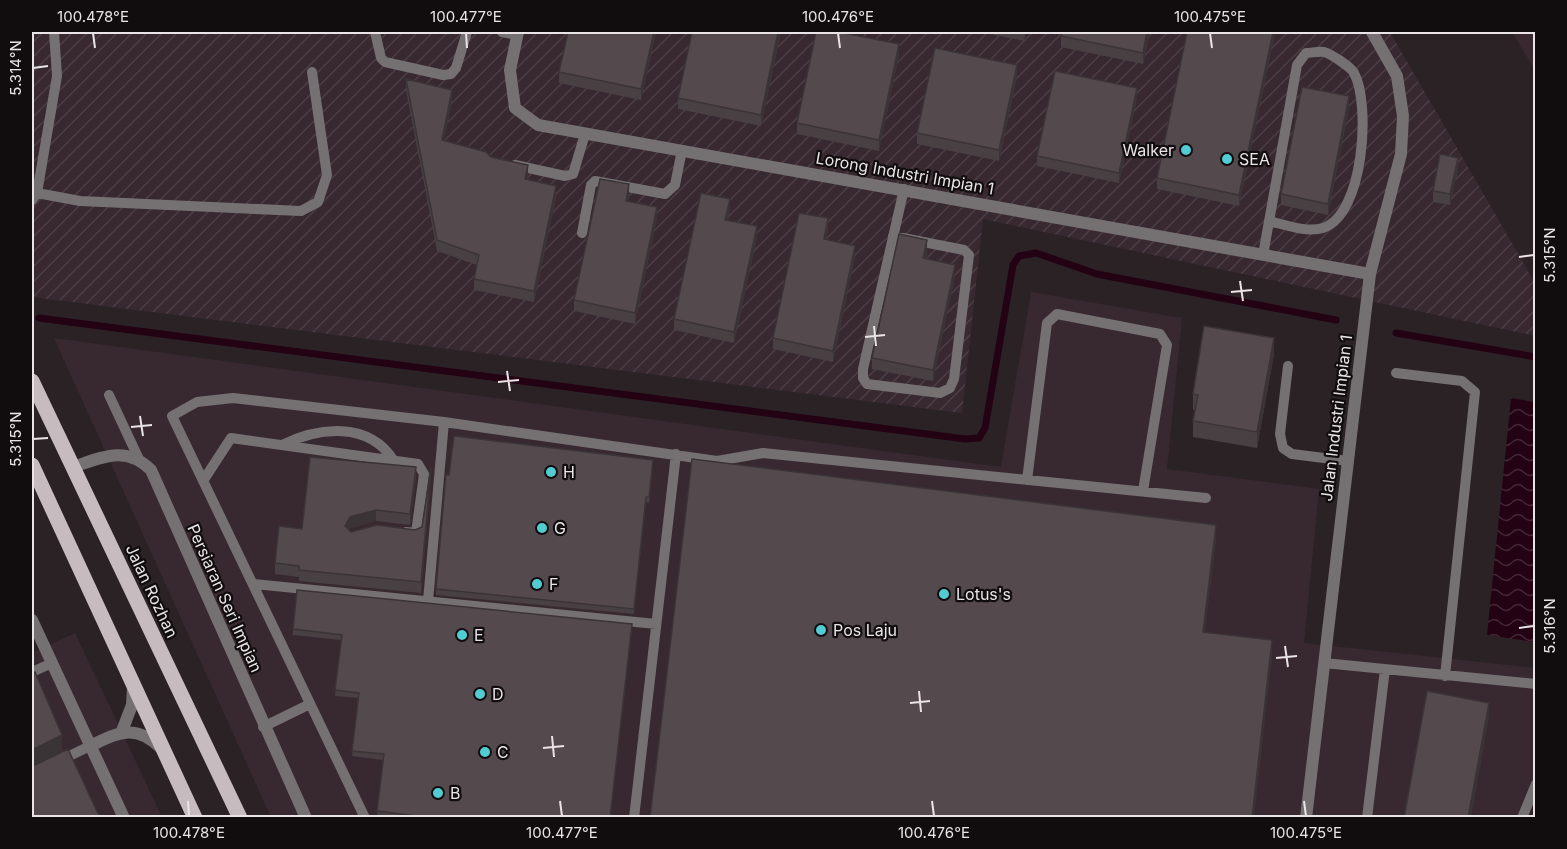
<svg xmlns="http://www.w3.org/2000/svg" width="1567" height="849" viewBox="0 0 1567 849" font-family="Inter,sans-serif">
	<defs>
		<pattern id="industrial-furrows" width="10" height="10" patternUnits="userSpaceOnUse" patternTransform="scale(1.5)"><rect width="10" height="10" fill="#382930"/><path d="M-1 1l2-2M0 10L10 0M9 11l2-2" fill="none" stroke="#4b3e44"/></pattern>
		<pattern id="water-waves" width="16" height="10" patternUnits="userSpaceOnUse" patternTransform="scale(1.5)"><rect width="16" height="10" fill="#230214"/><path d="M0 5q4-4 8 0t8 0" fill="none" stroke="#432736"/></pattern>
	</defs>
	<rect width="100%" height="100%" fill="#2b2226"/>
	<path fill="#382930" d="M1512,32H1535V70Z
		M1031,292L1182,318L1167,469L1319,489L1304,643L1535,668V800L1528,818L271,817L54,338L1001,467Z
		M75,633L162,817H32V653Z"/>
	<path fill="url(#industrial-furrows)" d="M32,32H1390L1535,283L1536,336L983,219L962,413L32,297Z"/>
	<path fill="url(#water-waves)" d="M1511,398L1535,402V642L1487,635Z"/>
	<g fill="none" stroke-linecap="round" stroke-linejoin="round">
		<path stroke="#230214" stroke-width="7" d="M39,318L965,439L979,438L985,428L1013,265L1019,256L1036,253L1097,274L1336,320
			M1396,333L1536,357"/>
		<path stroke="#757072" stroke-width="10" d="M375,32L381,58L385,62L443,75L451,74L456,68L467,32
			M502,32L517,35
			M515,165L565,176L573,174L585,134
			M37,193L80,201L301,211L318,202L327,175L312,72
			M32,200L37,193L57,76L54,32
			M582,233L591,185L595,181L665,194L675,185L682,150
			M893,236L964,250L969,255L954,379L950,388L940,393L867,384L863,378V369L904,189
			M1263,255L1297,65L1306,53C1311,53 1319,51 1324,52C1331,54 1351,67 1354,73C1371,104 1364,215 1323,228C1307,233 1286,225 1269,221
			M1288,366L1280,434L1283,448L1292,454L1348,461
			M1396,373L1462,381L1475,392L1445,676
			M109,395L138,457
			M282,445C319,427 369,421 394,461
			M1027,480L1047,323L1057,314L1160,334L1167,345L1143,491
			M203,481L231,438L418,464L424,474L416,533L406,532
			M253,584L656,624
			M428,601L444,422
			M1324,663L1536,684
			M32,672L52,663
			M263,727L310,704
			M32,774L90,746
			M365,818L172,416L197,402L233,398L444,422L717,461L763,453L1206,498
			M634,818L676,454
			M1367,818L1385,669
			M1522,818L1536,784"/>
		<path stroke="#757072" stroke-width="12" d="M518,32L510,70L515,108L538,125L1370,274
			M73,467C103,457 126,445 151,470L306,818
			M32,620L124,818
			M122,731L132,705L133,687
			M90,746C118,733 134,723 160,747
			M1306,818L1370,274L1401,154L1403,116L1397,76L1372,32"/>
		<path stroke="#c6bcc0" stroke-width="15" d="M32,381L240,818
			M32,465L195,818"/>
	</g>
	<path fill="#484043" d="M568,32H656L641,100L559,83V72Z
		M781,32L761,126L678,109V98Z
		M980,32H1026L1024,41Z
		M1150,32L1143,64L1061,47V36Z
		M1275,32L1239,206L1157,189V178Z
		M899,55L879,151L797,134V123Z
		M1017,76L999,161L917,144V133Z
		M406,79L452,101L444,140L491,157L528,176L527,180L556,197L534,302L474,290V279L477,265L437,251L406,90Z
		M1137,98L1119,183L1037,166V156Z
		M1349,107L1328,215L1281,205V194Z
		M1458,169L1450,205L1433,202V191Z
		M629,195L628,201L657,218L635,324L574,311V300Z
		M730,210L728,220L757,237L734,343L674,330V319Z
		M828,229L826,240L855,257L833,362L773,349V338Z
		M927,250L926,259L955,276L933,381L872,369V358Z
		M1274,354L1257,448L1193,437V421L1195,410H1193V394Z
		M653,465L649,503L646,502L634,614L436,595V589Z
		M416,477L410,525L376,521L350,528L349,530L351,532L415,530L422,527L431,479L421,593L299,581V577L275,574V563L302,529Z
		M293,629H632L610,818H385L377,816L383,760L352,756L358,698L335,696L341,640L293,635Z"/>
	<path fill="#3b3437" d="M654,32H656L641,100V89Z
		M778,32H781L761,126V115Z
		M1147,32H1150L1143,64V53Z
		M1273,32H1275L1239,206V195Z
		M899,44V55L879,151V140Z
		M1017,65V76L999,161V150Z
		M1137,88V98L1119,183V173Z
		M452,90V101L442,151V140Z
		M1349,96V107L1328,215V204Z
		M1458,158V169L1450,205V194Z
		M528,165V176L525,190V179Z
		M629,184V195L626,212V201Z
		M556,186V197L534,302V291Z
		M730,199V210L725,231V220Z
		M657,207V218L635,324V313Z
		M828,218V229L824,250V239Z
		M757,226V237L734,343V332Z
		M927,240V250L923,269V258Z
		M855,246V257L833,362V351Z
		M955,265V276L933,381V370Z
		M1274,338V354L1257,448V432Z
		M416,467V477L410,525V514Z
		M431,468V479L421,593V582Z
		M646,497V502L634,614V609Z
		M376,510V521L350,528L345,537V526L350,517Z
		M1216,525V541L1203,647V632Z
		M1272,640V656L1254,818H1252Z
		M1489,703V718L1471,818H1468Z
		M62,735V751L32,766V750Z"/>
	<path fill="#544a4e" stroke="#3b3437" stroke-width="1.5" d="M568,32H654L641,89L559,72Z
		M692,32H778L761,115L678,98Z
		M816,32H839L899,44L879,140L797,123Z
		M1062,32H1147L1143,53L1061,36Z
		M1187,32H1273L1239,195L1157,178Z
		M935,48L1017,65L999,150L917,133Z
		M1055,71L1137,88L1119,173L1037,156Z
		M406,79L452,90L442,140L486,152L491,157L528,165L525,179L556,186L534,291L474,279L479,255L437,240Z
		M1302,87L1349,96L1328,204L1281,194Z
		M1440,154L1458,158L1450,194L1433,191Z
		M600,179L629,184L626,201L657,207L635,313L574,300Z
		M701,193L730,199L725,220L757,226L734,332L674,319Z
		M799,213L828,218L824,239L855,246L833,351L773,338Z
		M899,234L927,240L923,258L955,265L933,370L872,358Z
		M1204,326L1274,338L1257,432L1193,421L1198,395L1193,394Z
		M454,436L653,460L649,497H646L634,609L436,589L446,474L449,475Z
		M310,457L416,467L410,514L376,510L350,517L345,526L351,532L377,525L415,530L422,527L431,468L421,582L299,570V566L275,563L279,526L302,529Z
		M692,459L1216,525L1203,632L1272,640L1252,818H650Z
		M297,590L632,624L610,818H417V816L377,811L384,754L352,751L359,693L335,690L342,635L293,629Z
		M35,672L62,735L32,750V674Z
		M1427,691L1489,703L1468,818H1404Z
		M68,749L100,818H32V765H35Z"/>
	<path fill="none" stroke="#eae4e7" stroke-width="2" d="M93,33L95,48M466,33L467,48M838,33L840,48M1210,33L1212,48M33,68L48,66M1519,257L1534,255M1240,281L1243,301M1231,292L1252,290M874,326L876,346M865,337L885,335M507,371L510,391M498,382L519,380M140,416L143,436M131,427L152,425M33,439L48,438M1519,628L1534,626M1285,646L1288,667M1276,658L1297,656M919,691L921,712M910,703L930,701M552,736L554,757M543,748L564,746M188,801L189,816M560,801L562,816M932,801L934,816M1304,801L1306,816"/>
	<g fill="#51ccd2" stroke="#110d0e" stroke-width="2">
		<circle cx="1186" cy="150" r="6"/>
		<circle cx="1227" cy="159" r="6"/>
		<circle cx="551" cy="472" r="6"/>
		<circle cx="542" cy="528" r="6"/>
		<circle cx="537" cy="584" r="6"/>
		<circle cx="944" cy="594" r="6"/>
		<circle cx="821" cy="630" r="6"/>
		<circle cx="462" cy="635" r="6"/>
		<circle cx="480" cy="694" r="6"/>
		<circle cx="485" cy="752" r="6"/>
		<circle cx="438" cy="793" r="6"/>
	</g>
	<g text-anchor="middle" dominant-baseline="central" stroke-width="4.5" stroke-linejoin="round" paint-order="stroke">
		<g font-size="16" fill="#eae4e7" stroke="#110d0e" text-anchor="start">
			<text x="1174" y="150" text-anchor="end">Walker</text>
			<text x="1239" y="159">SEA</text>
			<text x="563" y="472">H</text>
			<text x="554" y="528">G</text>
			<text x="549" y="584">F</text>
			<text x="956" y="594">Lotus's</text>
			<text x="833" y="630">Pos Laju</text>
			<text x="474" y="635">E</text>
			<text x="492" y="694">D</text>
			<text x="497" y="752">C</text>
			<text x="450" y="793">B</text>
		</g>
		<g font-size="16" fill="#eae4e7" stroke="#110d0e">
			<text transform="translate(905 173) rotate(10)">Lorong Industri Impian 1</text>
			<text transform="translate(1336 418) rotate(-83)">Jalan Industri Impian 1</text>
			<text transform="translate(152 591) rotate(65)">Jalan Rozhan</text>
			<text transform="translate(225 598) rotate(66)">Persiaran Seri Impian</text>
		</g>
	</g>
	<rect width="1567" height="849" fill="none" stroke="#110d0e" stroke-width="66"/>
	<rect x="33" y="33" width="1501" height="783" fill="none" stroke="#eae4e7" stroke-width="2"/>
	<g font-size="15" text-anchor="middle" fill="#eae4e7">
		<text x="93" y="22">100.478°E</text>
		<text x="466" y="22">100.477°E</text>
		<text x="838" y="22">100.476°E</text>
		<text x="1210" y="22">100.475°E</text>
		<text transform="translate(16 68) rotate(-90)" y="5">5.314°N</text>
		<text transform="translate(1550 255) rotate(-90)" y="5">5.315°N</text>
		<text transform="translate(16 439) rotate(-90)" y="5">5.315°N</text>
		<text transform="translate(1550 626) rotate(-90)" y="5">5.316°N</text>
		<text x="189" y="838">100.478°E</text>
		<text x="562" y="838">100.477°E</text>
		<text x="934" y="838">100.476°E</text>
		<text x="1306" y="838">100.475°E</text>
	</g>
</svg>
